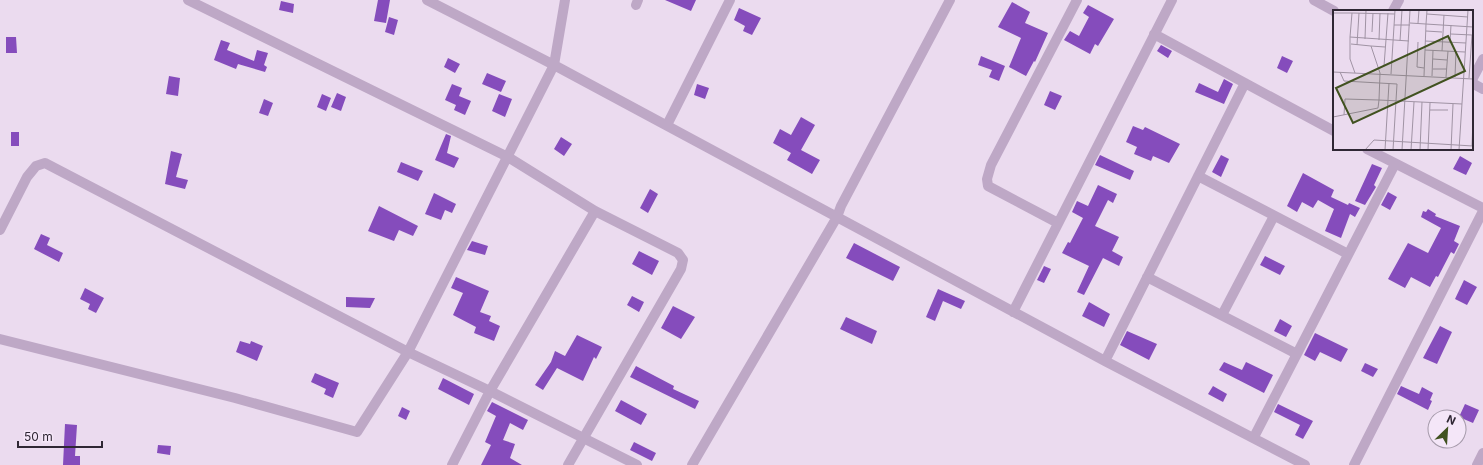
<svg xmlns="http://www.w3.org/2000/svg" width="1483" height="465" viewBox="0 0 1483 465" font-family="Inter,sans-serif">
	<rect width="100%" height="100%" fill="#ebdbef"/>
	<path fill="#854cbc" d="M378,0H390L386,23L374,21Z
		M665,0H696L691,11Z
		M281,1L294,4L293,13L279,10Z
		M1012,2L1030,12L1025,23L1048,33L1035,62L1034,61L1026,76L1009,67L1021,38L998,27Z
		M1088,5L1114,19L1098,46L1095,44L1090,54L1064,40L1070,31L1079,36L1089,17L1083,13Z
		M739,8L761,18L752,35L743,31L745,26L734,20Z
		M389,17L398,20L394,35L385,32Z
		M6,37H16L17,53H6Z
		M221,40L230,43L227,50L254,61L257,50L268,53L264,65L267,67L265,72L238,64L236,69L214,60Z
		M1161,45L1172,51L1168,58L1157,51Z
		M981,56L1005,66L999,81L989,77L992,70L978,65Z
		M1282,56L1293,61L1287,73L1277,68Z
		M448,58L460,64L455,73L444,67Z
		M487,73L506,81L501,92L482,84Z
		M169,76L180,78L178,96L166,94Z
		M1224,79L1233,84L1224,104L1195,92L1199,83L1218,92Z
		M452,84L462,88L459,96L471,101L465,115L454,110L456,105L445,100Z
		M697,84L709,88L705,99L694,95Z
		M1050,91L1062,96L1055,110L1044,105Z
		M337,93L346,97L341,111L331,107Z
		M322,94L331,98L326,111L317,107Z
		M499,94L512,99L505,117L492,111Z
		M264,99L273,103L268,116L259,113Z
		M801,117L815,125L801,150L820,160L812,174L787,160L791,153L773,143L780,129L791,135Z
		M1133,126L1143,130L1145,127L1180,144L1169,163L1153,156L1151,161L1134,154L1137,147L1126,142Z
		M11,132H19V146H11Z
		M446,134L451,136L447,153L459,158L454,168L435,160Z
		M561,137L572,144L564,156L554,149Z
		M171,151L182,154L176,177L188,180L185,189L165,184Z
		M1100,155L1134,171L1130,180L1095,165Z
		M1221,155L1229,159L1221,177L1212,172Z
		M1460,156L1472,163L1466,175L1453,169Z
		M401,162L423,171L418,181L397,172Z
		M1372,164L1382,168L1374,185L1376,187L1365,205L1355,201Z
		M1303,173L1334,190L1331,197L1348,205L1349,203L1360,208L1355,217L1350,214L1341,238L1325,231L1334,209L1318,200L1313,208L1302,202L1297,212L1287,206Z
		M1098,185L1117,194L1113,203L1108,200L1095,226L1119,237L1112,251L1123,257L1119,266L1103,258L1084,295L1077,292L1089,266L1062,253L1068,242L1070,243L1083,218L1072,212L1077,201L1088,206Z
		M650,189L658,194L648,213L640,208Z
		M1388,192L1397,197L1390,210L1381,205Z
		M434,193L456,204L452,213L445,210L441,220L425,214Z
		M379,206L418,226L413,236L399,230L394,241L368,231Z
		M1428,209L1436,214L1435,216L1460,226L1454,241L1459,244L1454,254L1451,252L1438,277L1436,276L1430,287L1411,277L1405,288L1388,279L1408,243L1428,253L1441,228L1421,217L1423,211L1426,212Z
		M41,234L50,238L47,245L63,253L59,262L34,249Z
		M472,241L488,246L485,255L467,250Z
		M854,243L900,267L893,281L846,258Z
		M639,251L659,261L652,275L632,264Z
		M1265,256L1285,266L1280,275L1260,265Z
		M1044,266L1051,269L1044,283L1037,280Z
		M456,277L489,291L480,312L491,316L489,321L500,326L494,341L474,333L476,327L453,315L463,293L451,288Z
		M1464,280L1477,287L1467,305L1455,299Z
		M85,288L104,298L96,313L88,309L90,304L80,299Z
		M938,289L965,301L961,309L943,301L935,321L926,317Z
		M632,296L644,302L639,312L627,305Z
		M346,297L375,298L370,308L346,307Z
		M1089,302L1110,314L1104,327L1082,316Z
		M673,306L695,317L681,339L661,328Z
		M846,317L877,331L872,344L840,329Z
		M1280,319L1292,326L1286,337L1274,331Z
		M1440,326L1452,332L1437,364L1423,358Z
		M1127,331L1157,344L1149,360L1120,345Z
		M1315,333L1348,349L1341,362L1320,352L1315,361L1304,355Z
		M577,335L602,347L596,359L594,357L583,381L557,368L543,390L535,385L551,362L555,351L565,356Z
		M240,341L250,344L251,341L263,346L257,361L236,352Z
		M1224,362L1242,370L1246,362L1273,375L1264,393L1219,370Z
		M1365,363L1378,369L1373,377L1361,371Z
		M636,366L674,386L673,389L699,401L695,409L630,377Z
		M315,373L339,383L333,398L324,394L326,389L311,382Z
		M443,378L474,394L469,405L438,389Z
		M1213,386L1227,394L1223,402L1208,394Z
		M1401,386L1419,394L1422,387L1433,393L1430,400L1432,401L1428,410L1397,394Z
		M621,400L647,414L641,425L615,411Z
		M492,402L528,420L523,430L510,423L503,440L515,444L510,458L522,465H481L491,445L485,442L496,416L487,411Z
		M1278,404L1313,421L1303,439L1295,435L1300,425L1274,412Z
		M1465,404L1479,410L1473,423L1459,417Z
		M402,407L410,411L406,420L398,416Z
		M65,424L77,425L75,456H80V465H63Z
		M634,442L656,453L652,461L630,450Z
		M158,445L171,446L170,455L157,453Z"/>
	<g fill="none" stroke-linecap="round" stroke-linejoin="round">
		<path stroke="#bea8c6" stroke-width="10" d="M188,0L508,157L595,211L678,253L683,260L681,269L568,465
			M427,0L554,65L1105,361L1305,465
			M1314,0L1334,11
			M636,5L638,0
			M1393,11L1399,0
			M1154,34L1334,131
			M1472,80L1483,59
			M1472,83L1483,89
			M667,125L730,0
			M1367,149L1483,208
			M1198,176L1348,254
			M1058,223L988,186L987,179L991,165L1077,0
			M0,230L27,177L36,166L45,163L408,352L554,65L565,0
			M1147,277L1297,354
			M1013,312L1172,0
			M1222,315L1274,216
			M0,339L235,398L357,432L408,352L490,391L637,465
			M1105,361L1245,83
			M1254,437L1395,164
			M452,465L490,391L595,211
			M692,465L837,217L841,206L950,0
			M1354,465L1483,211
			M1477,465L1483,453"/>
	</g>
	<g transform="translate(1333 10)">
		<rect width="140" height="140" fill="#ebdbef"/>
		<path fill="none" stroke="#a093a4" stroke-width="1" d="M0,3H19M62,4L19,3L17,27L76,31M94,4L135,7M77,13L140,17M85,13L86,0M93,14L94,0M61,15H77M93,21L109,22M39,22L40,3M118,24L139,25M17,27V49L22,63M32,29L33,0M46,30L47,3M67,31L69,0M92,31L133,33M85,32L84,57L91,58M117,32L118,15M18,34L38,36M24,35L26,3M92,40L132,42M109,41L111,5M100,49L114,50M51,56L55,3M100,59H114M0,62L140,69M7,62L11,71L64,74L60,140M58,64L62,0M91,66L93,14M99,66L100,40M113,67L115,41M122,67L123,41M136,68L139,25M97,100H115M11,105L12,89L46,90L47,63L38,36L52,37M0,107L45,98L46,90L129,94M139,136L140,109M32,140L41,130L140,136M52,140L56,73M69,140L77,0M78,140L81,92M87,140L89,92M95,140L97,93M118,140L120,94M126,140L135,0"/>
		<path fill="#415220" fill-opacity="0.15" stroke="#415220" stroke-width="2" d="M115,26L132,61L20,113L3,78Z"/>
		<rect width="140" height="140" fill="none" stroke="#2f2734" stroke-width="2"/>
	</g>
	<g transform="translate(1447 429) rotate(25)"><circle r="19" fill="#f4e6f8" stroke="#a59aaa"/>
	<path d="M0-3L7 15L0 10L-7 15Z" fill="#415220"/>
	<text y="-6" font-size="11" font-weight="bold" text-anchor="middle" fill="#2f2734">N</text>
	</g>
	<path d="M18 441v6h84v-6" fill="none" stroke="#2f2734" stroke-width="2"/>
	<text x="24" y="441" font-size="12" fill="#2f2734" stroke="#f4e6f8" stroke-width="3" paint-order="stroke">50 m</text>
</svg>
